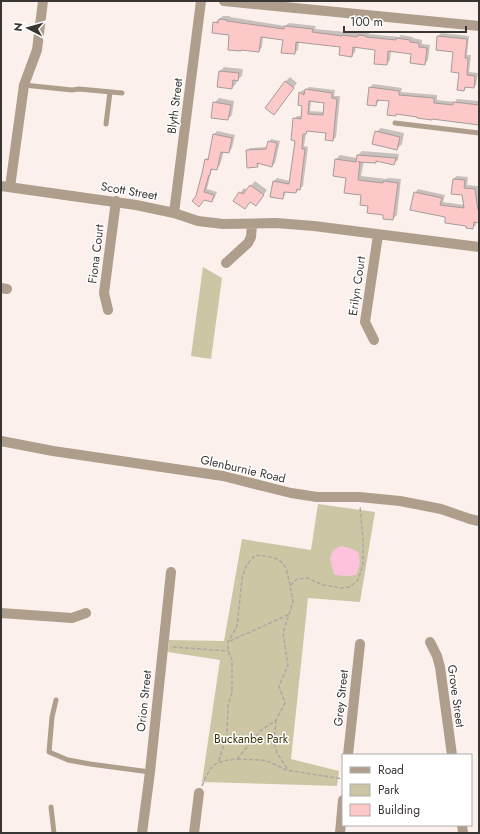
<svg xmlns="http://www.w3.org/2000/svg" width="480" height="834" viewBox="0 0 480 834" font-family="Jost,sans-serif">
	<rect width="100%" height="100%" fill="#fbf0eb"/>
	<path fill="#ccc6a5" d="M203,267L222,278L211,359L191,356Z
		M318,504L375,512L360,602L308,598L291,759L339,771L337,786L202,782L220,660L168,652L169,640L224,641L242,539L311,550Z"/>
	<path fill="#fdc3dc" d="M341,546L350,548L358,552C361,560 360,567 356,575C348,576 342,577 334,574L330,558L333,550Z"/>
	<path fill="#0003" fill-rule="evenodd" d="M223,16H230V17L285,26L289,23L316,26L315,29L346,32L361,33L362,32L369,33V34L399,37L401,35L413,37V38L422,40V44L430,45L428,60L425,64L413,53L391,51L390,60L387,64L376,49L356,47L355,52L352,56L341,46L299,41L298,50L294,53L284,39L263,37L262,47L259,51L230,34L214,23Z
		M441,33L469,36L467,55H471L469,72L478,73L476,85L474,87H467L464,90L460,72L454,51L437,49L438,36Z
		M224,67L243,69L242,76L237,80L236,84L232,88L218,87L220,71Z
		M290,77L297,83L278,110L274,114L285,82Z
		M373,84L402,88L401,92L437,95V100L455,102L457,99L478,101V98L479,97V124L418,116L397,113L396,114L390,100L379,99V101L376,104L370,88Z
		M309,87L335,90L334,96H340L336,137L333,140L327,132L309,130L306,133L304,146L308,147L303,186L296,192L286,191L285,195L282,198L274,181L277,178L290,181L296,140L294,119L297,116H302L304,105H299L300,92L303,90L305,91ZM311,101L325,102L324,112L310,111Z
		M219,98L234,101L232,115L228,119L214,103Z
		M381,128L404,133L402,144L397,149L376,132Z
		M217,131L235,135L232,148L229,152L224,151L220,165L216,169L213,168L211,172L207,189L217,192L215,197L212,201L197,196L206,160L210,155L213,135Z
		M271,139L280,141L275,163L272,166L260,163L257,166L247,151L250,148L268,147L269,142Z
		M362,151L399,154L398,160L393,164L378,160L376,162L364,161L361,176L386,179L388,178L401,179L397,215L393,219L369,205L362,194L347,178L336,159L340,155L357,158L358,155Z
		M457,176L468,177L467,185L478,186L479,184V222L476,221V225L472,228L447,216L415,193L418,189L445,195L443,202L464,205L463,194L453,179Z
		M255,181L267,190L260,200L251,201L245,208L234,201L244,188L247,190Z"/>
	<path fill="#fcc8c8" stroke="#a79c9c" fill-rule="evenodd" d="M219,19L227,20V21L284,29V26L313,29L312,32L342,36V35L357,37L358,35L366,36V37L396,40V38L410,40V42L419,43V47L427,48L425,65L410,63L411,54L388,51L387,65L374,64L375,50L353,47L352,57L339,55L340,47L296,42L295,54L281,53L283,40L261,37L259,52L241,50V51L228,50L229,35L212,33L213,22L218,23Z
		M437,36L467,39L465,58H468L467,75L475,76L474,88L465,87L464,91L457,90L459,73L451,72L453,52L436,50Z
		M219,71L239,73L238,81L233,80L232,89L217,87Z
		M285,81L294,88L274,115L265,108Z
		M369,87L399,91V95L434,98V103L453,105V102L479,105V125L432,119V120L417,118V117L396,114V116L387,115L389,101L377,100L376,106L367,105Z
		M305,89L332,93V98L337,99L333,141L325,140L326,133L307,131L306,134H303L302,149H305L300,190L297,189L296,193L284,192L283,199L270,197L273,181L289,184L295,141L291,140L293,118L301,119L302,106L298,105L299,92L304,95ZM309,101L324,103L323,115L308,114Z
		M213,102L231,105L228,120L211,118Z
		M375,131L400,137L397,150L372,144Z
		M213,134L232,138L229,153L221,152L217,170L211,169L210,175H209L204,192L214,195L212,202L204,200L199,207L192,201L196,196L202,173L205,159L208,160Z
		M268,141L277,143L272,167L257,163L258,167L247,168L246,150L266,149Z
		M357,155L396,158L394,165L376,161V163L358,162H360L358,180L383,183V181L398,183L393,220L383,219V215L367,213L368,206L360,205L361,195L344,193L346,178L333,176L335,159L356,162Z
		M453,179L465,180L464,188L475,189L478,210H479V223L474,222L473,229L466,228V226L445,223V217L410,210L414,192L442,198L440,205L464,208L462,195L451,194Z
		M250,185L264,195L256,206L250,202L245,209L233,201L239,192L243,194Z"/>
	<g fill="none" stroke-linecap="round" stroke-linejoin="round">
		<path stroke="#afa7a3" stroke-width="1.5" stroke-dasharray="4 2" stroke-linecap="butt" d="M230,641L290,614
			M173,647L228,651
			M276,720L274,742L277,753L288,770
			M237,759L261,760L270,762L286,770L343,779
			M219,761L227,733L228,705L232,692V660L228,650V642L237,626L242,579L246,566L255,555C269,557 283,556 287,572C288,576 289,581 290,585
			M202,786C212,763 213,762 237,759L260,731L276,720L285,703L279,686L288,665L283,633L293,602L290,586L297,579L307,578L323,585L341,588L350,587L358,580L363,565V540L360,506"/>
		<path stroke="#ae9e8b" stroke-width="5" d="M24,85L72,90L79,89L122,93
			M395,123L479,133
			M106,124L110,92
			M56,700L52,717L49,752L68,760L90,764L150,772
			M51,807L54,833"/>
		<path stroke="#ae9e8b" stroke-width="10" d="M224,1L479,26
			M1,186L136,205L174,213L198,221L223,224L276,223L314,226L479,247
			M10,187L24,85L37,50L43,1
			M174,213L201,1
			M226,263L248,243L251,237L252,224
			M1,288L7,289
			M108,310L104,293L116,201
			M374,340L365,322L378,235
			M1,441L53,451L223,476L291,493L317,497H359L400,501L441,509L470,519L479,521
			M1,613L72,618L86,613
			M430,642L437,656L440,667L452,755
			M348,755L360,644
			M462,825L463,833
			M142,833L150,772L171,572
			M194,833L199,793
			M340,833L343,800"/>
	</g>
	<g text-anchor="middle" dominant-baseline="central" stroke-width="3" stroke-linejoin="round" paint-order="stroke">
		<g font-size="12" fill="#393533" stroke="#fff">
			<text transform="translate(175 106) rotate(-83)">Blyth Street</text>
			<text transform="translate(129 191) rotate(10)">Scott Street</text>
			<text transform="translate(96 254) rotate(-83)">Fiona Court</text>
			<text transform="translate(357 286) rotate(-82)">Erilyn Court</text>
			<text transform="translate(243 469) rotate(13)">Glenburnie Road</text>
			<text transform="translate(456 696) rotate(82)">Grove Street</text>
			<text transform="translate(341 698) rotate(-84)">Grey Street</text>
			<text transform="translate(144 701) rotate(-84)">Orion Street</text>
		</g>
		<g font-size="12" fill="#3c3407" stroke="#fff">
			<text x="251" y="739">Buckanbe Park</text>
		</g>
	</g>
	<rect width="480" height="834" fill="none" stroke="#393533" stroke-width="4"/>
	<rect x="342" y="754" width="130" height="72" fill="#ffffff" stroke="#b0aead"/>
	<rect x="350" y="767" width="20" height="6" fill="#ae9e8b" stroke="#b0aead"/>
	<text x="378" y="774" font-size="12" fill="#393533">Road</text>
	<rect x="350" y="784" width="20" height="12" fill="#ccc6a5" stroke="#b0aead"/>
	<text x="378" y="794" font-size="12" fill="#393533">Park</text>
	<rect x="350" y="804" width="20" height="12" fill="#fcc8c8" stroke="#b0aead"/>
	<text x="378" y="814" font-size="12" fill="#393533">Building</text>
	<g transform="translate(28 28) rotate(276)" stroke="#ffffff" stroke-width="3" paint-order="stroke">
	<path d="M0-3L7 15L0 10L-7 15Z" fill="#393533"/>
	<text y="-6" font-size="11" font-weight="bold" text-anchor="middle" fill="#393533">N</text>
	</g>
	<path d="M344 26v6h122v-6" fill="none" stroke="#393533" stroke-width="2"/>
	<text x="350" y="26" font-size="12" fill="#393533" stroke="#ffffff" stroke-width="3" paint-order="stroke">100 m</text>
</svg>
